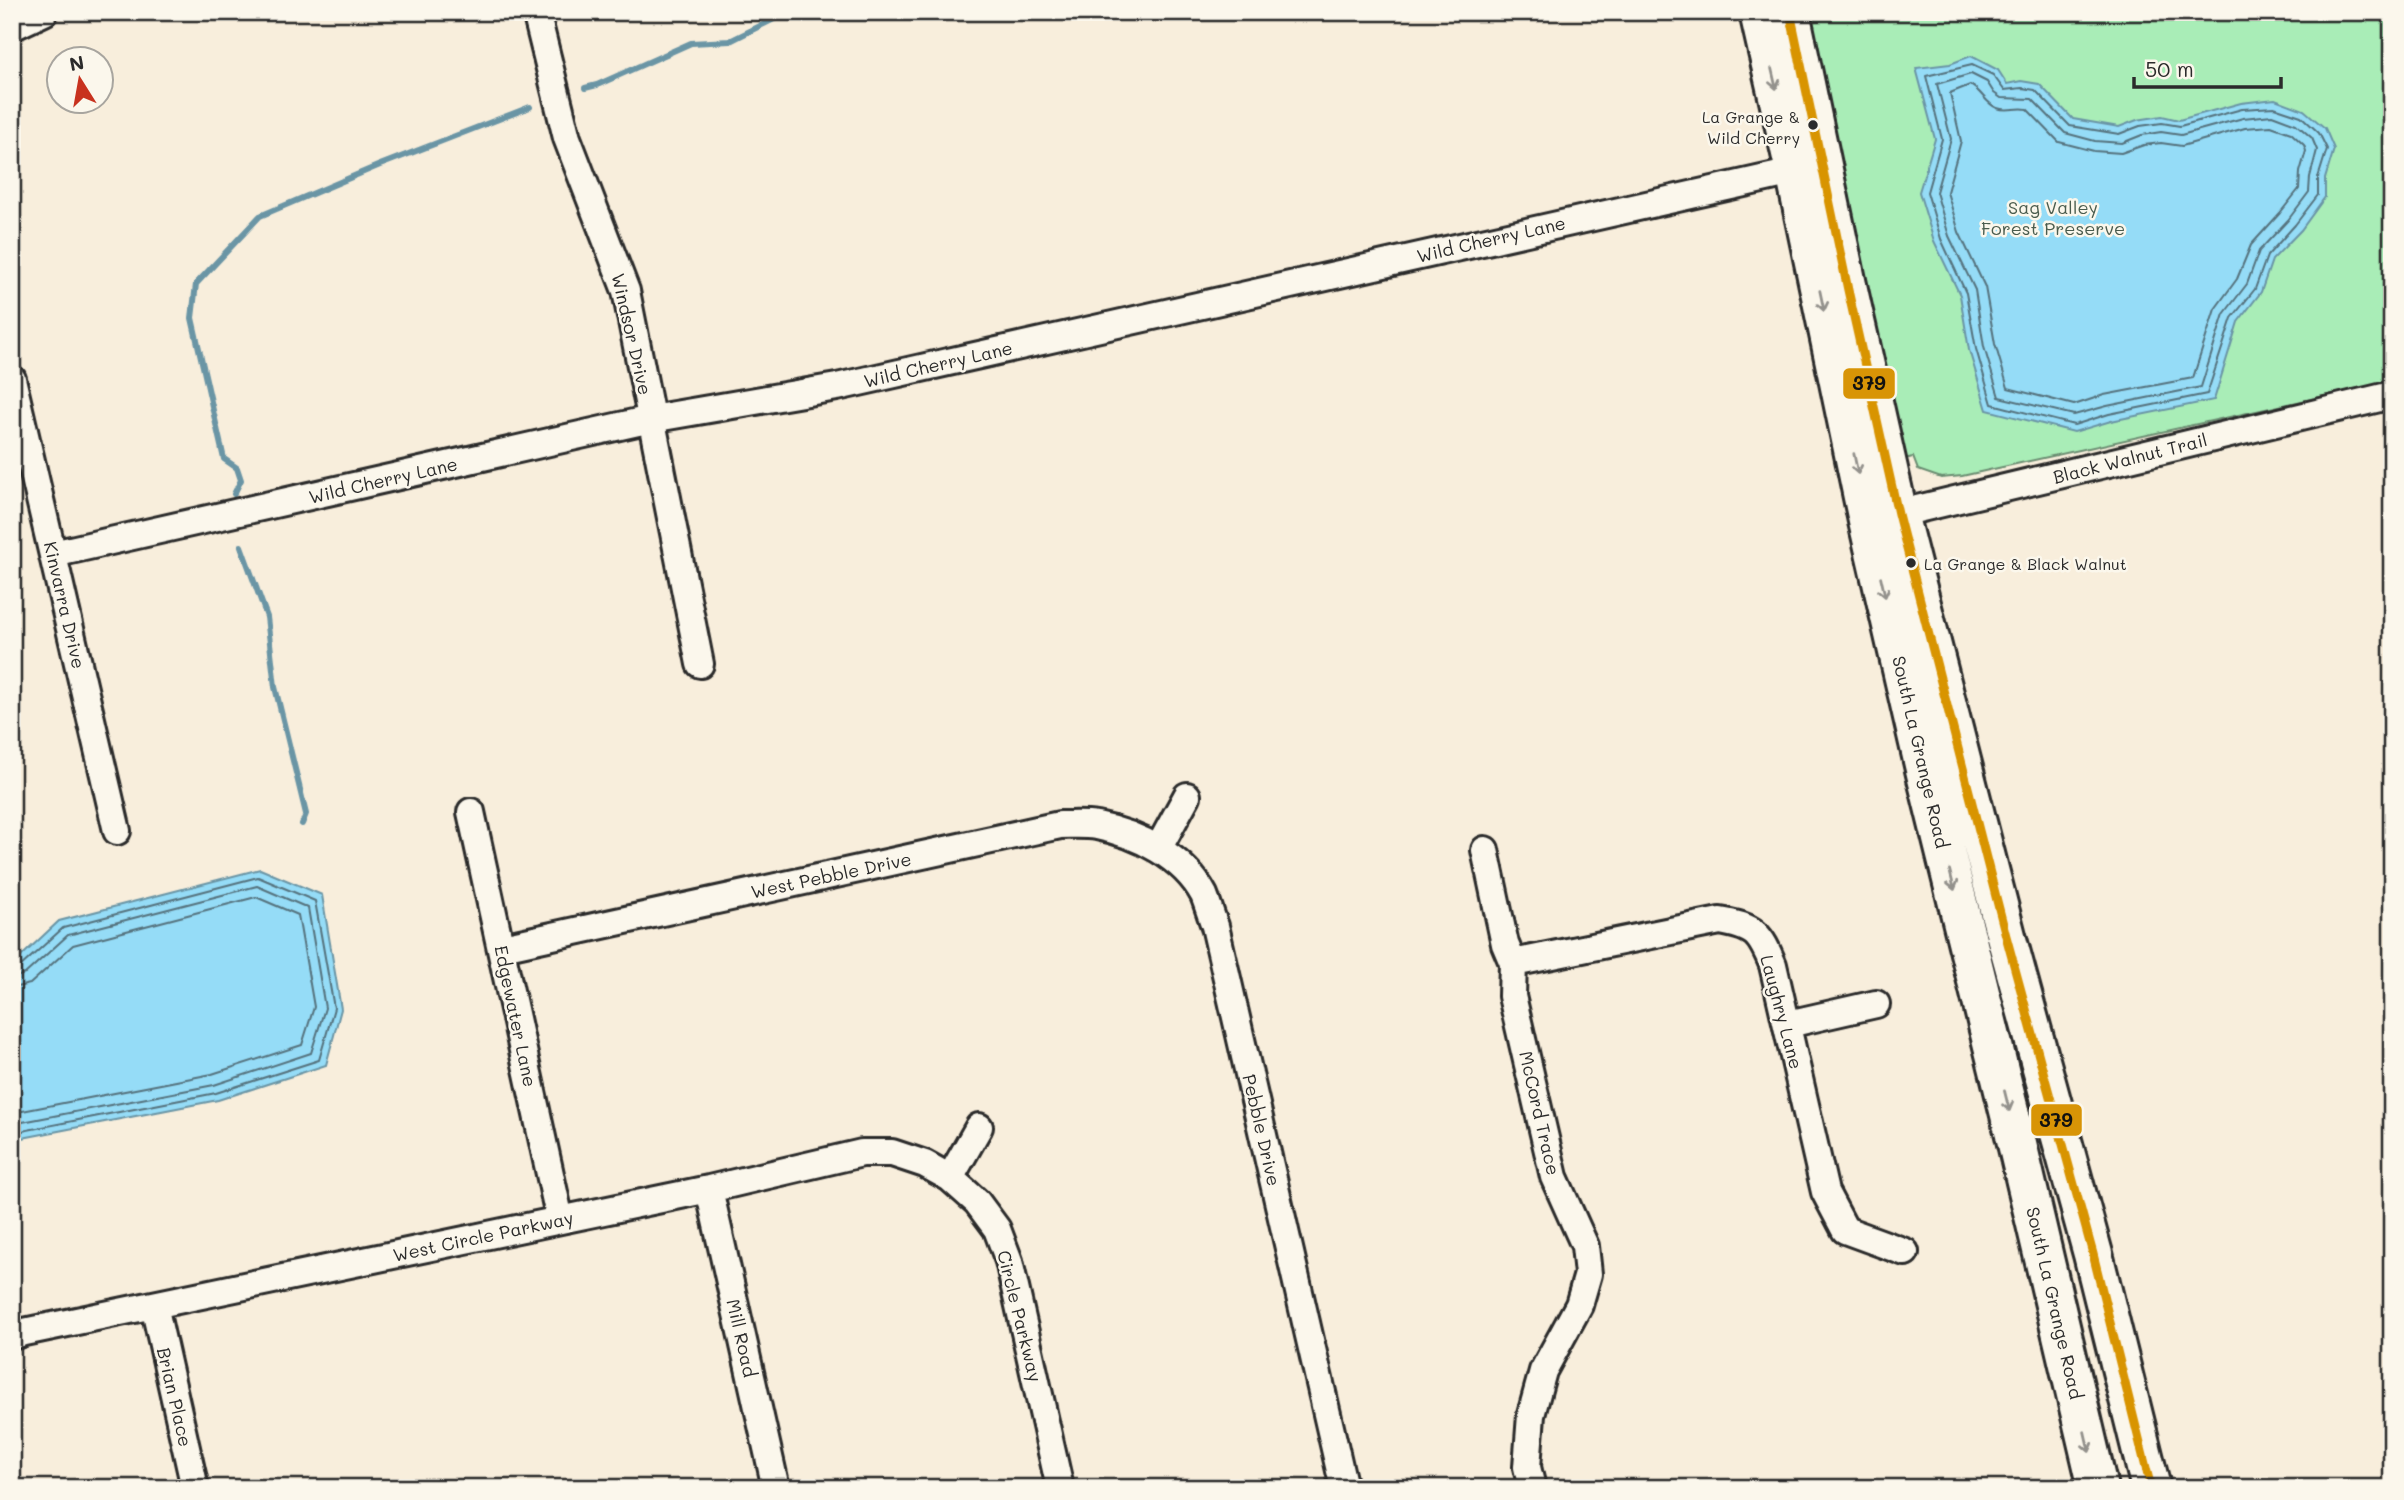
<svg xmlns="http://www.w3.org/2000/svg" width="2404" height="1500" viewBox="0 0 2404 1500" font-family="Mali,sans-serif">
	<rect width="100%" height="100%" fill="#f8eedc"/>
	<filter id="ink" filterUnits="userSpaceOnUse"><feTurbulence type="fractalNoise" baseFrequency=".0143" numOctaves="2"/><feDisplacementMap in="SourceGraphic" scale="14" xChannelSelector="R" yChannelSelector="G"/><feConvolveMatrix kernelMatrix="1 2 1 2 8 2 1 2 1" color-interpolation-filters="sRGB"/></filter>
	<g filter="url(#ink)">
		<path fill="#a9edb7" stroke="#6a8c71" stroke-width="2" d="M1800,12H2392V381L1962,476L1941,478L1918,470L1913,457L1896,461Z"/>
		<path fill="#95dcf7" stroke="#6b95a5" stroke-width="2" d="M1971,56L1998,70L2007,84L2021,81L2039,84L2073,119L2119,127L2137,120L2162,116L2179,120L2241,103L2275,99L2304,110L2325,128L2334,149L2325,179V197L2301,230L2272,260L2261,292L2238,322L2214,400L2111,421L2074,432L1987,410L1969,350L1960,295L1934,241L1919,192L1935,139L1916,68L1950,64Z
			M260,869L322,895L341,1009L326,1065L218,1100L12,1140V965L59,921Z"/>
		<g fill="none" stroke-linecap="round" stroke-linejoin="round">
			<path stroke="#55727d" stroke-width="2" d="M1972,65L1993,75L2004,90L2022,88L2035,90L2070,126L2119,134L2140,126L2162,123L2180,126L2242,109L2274,107L2301,116L2319,133L2327,149L2318,178V195L2295,225L2267,256L2255,289L2232,318L2207,394L2109,414L2074,425L1992,404L1976,349L1966,293L1941,239L1927,192L1942,139L1926,76Z
				M1971,74L1987,82L1994,93L2001,98L2032,99L2065,133L2095,141L2122,143L2142,135L2161,132L2181,135L2243,118L2272,115L2296,124L2312,138L2317,150L2310,177L2309,192L2288,220L2259,251L2247,284L2224,314L2201,387L2107,406L2074,415L1999,397L1984,347L1975,290L1949,236L1936,192L1951,139L1937,84Z
				M1970,85C1982,91 1985,103 1997,108C2007,112 2017,107 2027,109L2059,142L2094,151L2121,153L2144,145L2161,143L2182,146L2245,128L2271,126L2291,133L2304,145L2306,151L2300,172L2299,189L2280,213L2251,245L2237,279L2215,309L2193,378L2104,395L2074,405L2008,388L1995,344L1985,287L1959,232L1947,192L1961,141L1950,93Z
				M12,969L20,967L63,928L258,877L315,901L334,1008L319,1060L216,1093L12,1133
				M12,978L25,974L68,935L257,886L308,908L325,1008L311,1053L214,1085L12,1124
				M12,988L30,984L73,945L256,897L298,915L314,1007L302,1045L212,1074L12,1113"/>
			<path stroke="#6b95a5" stroke-width="6" d="M585,88L597,85L691,43L730,41L780,16L796,12
				M234,494L241,480L237,468L224,459L192,318L196,284L260,216L380,165L530,107
				M241,546L267,617L275,687L306,814L302,824"/>
			<defs>
				<path id="minor" d="M536,12L567,138L626,291L700,664
					M12,27L44,12
					M12,379L117,831
					M1884,517L2392,395
					M53,554L651,419L837,387L1811,168
					M471,812L560,1220
					M1158,849L1187,796
					M1485,850L1505,944L1513,963L1512,996L1554,1177L1585,1246L1588,1274L1579,1305L1543,1371L1531,1415L1527,1467L1532,1488
					M502,947L1060,825C1072,825 1085,824 1097,826C1138,834 1184,857 1204,895C1208,905 1211,916 1215,926L1344,1488
					M1513,963L1720,921C1755,927 1760,933 1773,965L1825,1192L1845,1230L1905,1252
					M1788,1024L1876,1004
					M950,1178L979,1127
					M709,1189L776,1488
					M154,1305L195,1488
					M12,1336L24,1332L709,1189L862,1153H892L925,1164L950,1178L977,1202L997,1229L1009,1261L1060,1488"/>
				<path id="highway" d="M1759,12L1795,171L1868,521L1927,778L2016,1139L2098,1488
					M1790,12L1848,290L1898,514L2006,936L2093,1254L2151,1488"/>
			</defs>
			<use href="#minor" stroke="#2b2b2b" stroke-width="32"/>
			<use href="#highway" stroke="#2b2b2b" stroke-width="44"/>
			<use href="#minor" stroke="#fbf7ec" stroke-width="26"/>
			<use href="#highway" stroke="#fbf7ec" stroke-width="38"/>
			<defs>
				<path id="bus-1" d="M1790,12L1848,290L1898,514L2006,936L2093,1254L2151,1488"/>
			</defs>
			<use href="#bus-1" stroke="#fbf7ec" stroke-width="14"/>
			<use href="#bus-1" stroke="#d89406" stroke-width="9"/>
		</g>
		<defs><path id="oneway-shaft" d="M-6 0H5M1.5-3L5.5 0L1.5 3" fill="none" stroke-width="1.6" stroke-linecap="round" stroke-linejoin="round" transform="scale(1.75)"/></defs>
		<g stroke="#93918c">
			<use href="#oneway-shaft" transform="translate(1774 79) rotate(77)"/>
			<use href="#oneway-shaft" transform="translate(1822 301) rotate(78)"/>
			<use href="#oneway-shaft" transform="translate(1856 464) rotate(78)"/>
			<use href="#oneway-shaft" transform="translate(1883 587) rotate(77)"/>
			<use href="#oneway-shaft" transform="translate(1952 880) rotate(76)"/>
			<use href="#oneway-shaft" transform="translate(2007 1101) rotate(76)"/>
			<use href="#oneway-shaft" transform="translate(2087 1442) rotate(77)"/>
		</g>
	</g>
	<g fill="#2b2b2b" stroke="#fbf7ec" stroke-width="2.5">
		<circle cx="1813" cy="125" r="6"/>
		<circle cx="1911" cy="563" r="6"/>
	</g>
	<g text-anchor="middle" dominant-baseline="central" stroke-width="5" stroke-linejoin="round" paint-order="stroke">
		<g font-size="16" fill="#2b2b2b" stroke="#fbf7ec" text-anchor="end">
			<text x="1800" y="116">La Grange &amp;<tspan x="1800" dy="21">Wild Cherry</tspan></text>
			<text x="1924" y="563" text-anchor="start">La Grange &amp; Black Walnut</text>
		</g>
		<g font-size="18" fill="#4a5c4e" stroke="#fbf7ec">
			<text x="2053" y="207">Sag Valley<tspan x="2053" dy="21">Forest Preserve</tspan></text>
		</g>
		<g font-size="18" fill="#2b2b2b" stroke="#fbf7ec">
			<text transform="translate(1491 239) rotate(-13)">Wild Cherry Lane</text>
			<text transform="translate(632 334) rotate(77)">Windsor Drive</text>
			<text transform="translate(938 364) rotate(-13)">Wild Cherry Lane</text>
			<text transform="translate(2130 458) rotate(-14)">Black Walnut Trail</text>
			<text transform="translate(383 480) rotate(-13)">Wild Cherry Lane</text>
			<text transform="translate(65 605) rotate(77)">Kinvarra Drive</text>
			<text transform="translate(1921 752) rotate(77)">South La Grange Road</text>
			<text transform="translate(831 875) rotate(-12)">West Pebble Drive</text>
			<text transform="translate(1782 1012) rotate(75)">Laughry Lane</text>
			<text transform="translate(516 1016) rotate(78)">Edgewater Lane</text>
			<text transform="translate(1540 1113) rotate(77)">McCord Trace</text>
			<text transform="translate(1262 1130) rotate(77)">Pebble Drive</text>
			<text transform="translate(483 1236) rotate(-12)">West Circle Parkway</text>
			<text transform="translate(2055 1303) rotate(77)">South La Grange Road</text>
			<text transform="translate(1020 1316) rotate(76)">Circle Parkway</text>
			<text transform="translate(742 1338) rotate(77)">Mill Road</text>
			<text transform="translate(175 1397) rotate(77)">Brian Place</text>
		</g>
	</g>
	<g stroke="#fbf7ec" stroke-width="2.5">
		<rect x="1842" y="367" width="54" height="33" rx="7" fill="#d89406"/>
		<rect x="2030" y="1103" width="53" height="34" rx="7" fill="#d89406"/>
	</g>
	<g font-size="19" text-anchor="middle" font-weight="bold" fill="#111">
		<text x="1869" y="390">379</text>
		<text x="2056" y="1127">379</text>
	</g>
	<rect width="2404" height="1500" fill="none" stroke="#fbf7ec" stroke-width="42"/>
	<rect x="21" y="21" width="2362" height="1458" fill="none" stroke="#2b2b2b" stroke-width="2.5" filter="url(#ink)"/>
	<g transform="translate(80 80) rotate(349)"><circle r="33" fill="#fbf7ec" stroke="#a8a59f" stroke-width="2"/>
	<path d="M0-5L12 26L0 18L-12 26Z" fill="#c8321e"/>
	<text y="-10" font-size="19" font-weight="bold" text-anchor="middle" fill="#2b2b2b">N</text>
	</g>
	<path d="M2134 77v10h147v-10" fill="none" stroke="#2b2b2b" stroke-width="3.5"/>
	<text x="2145" y="77" font-size="21" fill="#2b2b2b" stroke="#fbf7ec" stroke-width="5" paint-order="stroke">50 m</text>
</svg>
